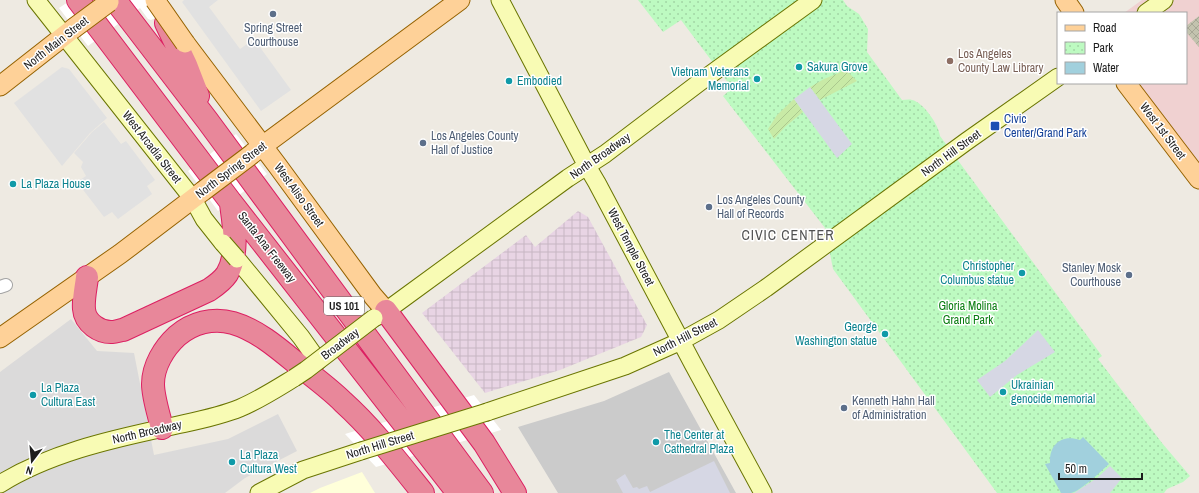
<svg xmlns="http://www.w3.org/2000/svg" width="1199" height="493" viewBox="0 0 1199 493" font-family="'Archivo Narrow',sans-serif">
	<defs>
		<pattern id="industrial-grid" width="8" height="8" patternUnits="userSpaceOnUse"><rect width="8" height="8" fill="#e8d4e4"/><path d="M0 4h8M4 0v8" fill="none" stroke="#c7b6c3"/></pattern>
		<pattern id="construction-cross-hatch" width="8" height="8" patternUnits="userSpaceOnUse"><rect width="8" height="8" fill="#c3c3ae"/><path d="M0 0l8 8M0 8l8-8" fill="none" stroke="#a7a795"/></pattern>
		<pattern id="park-dots" width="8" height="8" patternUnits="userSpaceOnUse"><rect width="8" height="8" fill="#bdfac1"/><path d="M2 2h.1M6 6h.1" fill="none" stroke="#a2d6a5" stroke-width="1.8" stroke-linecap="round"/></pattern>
		<pattern id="garden-furrows" width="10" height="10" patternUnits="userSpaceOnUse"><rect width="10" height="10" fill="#c8eaa6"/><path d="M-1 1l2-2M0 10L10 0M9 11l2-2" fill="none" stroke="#abc88e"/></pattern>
	</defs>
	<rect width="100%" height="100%" fill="#eeeae2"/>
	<path fill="#dbdada" d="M71,319L97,351L134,353L154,455L228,439L278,414L297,451L245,478L225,493H0V372Z"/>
	<path fill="#f0d1d1" d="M1142,0H1199V165L1139,83H1186V13H1124Z"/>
	<path fill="url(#industrial-grid)" d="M578,211L588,217L647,325L641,337L560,370L485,393L422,313L526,235L535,247Z"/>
	<path fill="#ffffda" d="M362,472L375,493H310L320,488Z"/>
	<path fill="#cbcbcb" d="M669,372L736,493H558L518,427L604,401Z"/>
	<path fill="url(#construction-cross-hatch)" d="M1199,16V47L1186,32V26Z"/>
	<path fill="url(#park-dots)" d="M638,0H843L847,6L859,14L868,29L867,52L902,100C905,100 909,99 912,100C923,102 939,125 940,136L1102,356L1098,359L1162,443L1190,476L1183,482L1167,489L1164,493H997L833,269L825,228L723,96L732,88L681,20L663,32Z"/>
	<path fill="url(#garden-furrows)" d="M846,70L857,81L820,100L810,87L824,79Z
		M794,99L803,112L785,127L774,139L768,129L777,115Z"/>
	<path fill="#e1e1e1" d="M184,0H218L209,7L240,49L254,39L291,90L261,111L182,2Z
		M62,67L69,69L107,118L90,133L62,166L14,103Z
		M104,122L121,144L126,141L155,180L147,186L152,194L118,219L112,212L104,217L77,182L86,176L81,167L83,162L74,153L92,132Z"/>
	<path fill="#d6d7e4" d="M810,87L852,144L837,158L794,99Z
		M1038,330L1055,352L1017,375L990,397L977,380L1005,361Z
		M714,461L730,493H623L616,480L625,474L633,488L637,487L639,489L647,486L650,492Z
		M1110,466L1122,478L1110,493H1074L1097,478Z"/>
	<path fill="#a1d0dd" d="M1083,437L1109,464C1101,471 1081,491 1071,493C1068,493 1064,493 1061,493L1045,464L1050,463C1049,444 1062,434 1080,440Z"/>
	<path fill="#fff" d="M71,0H169L172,14L194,65L217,102L155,18L151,20L148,19L140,8L88,46L59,8Z
		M236,134L267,174L218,211L188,171Z
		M474,395L501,430L376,467L345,434Z"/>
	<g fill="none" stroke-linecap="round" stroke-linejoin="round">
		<defs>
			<path id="street" d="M0,287L6,285"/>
			<path id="secondary" d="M36,0L193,199L204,219L223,243
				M500,0L587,166L597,183L693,364L763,493
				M1146,13L1164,0
				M237,259L301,337L318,361
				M376,317L386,311L568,178L605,154L700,82L813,0
				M487,412L625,366L681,341L719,320L766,288L967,141L1058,77
				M0,484C48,454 108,440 164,428C189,422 216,418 240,408C259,400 276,389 294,378
				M259,493L303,470L361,451"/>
			<path id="primary" d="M1065,0L1074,13
				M185,43L277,165L373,296L386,311
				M1126,83L1199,179
				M0,86L74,28
				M253,153L460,0
				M0,338L120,254L203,191"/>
			<path id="highway" d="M78,0L230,201L458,493
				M115,0L207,120L482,493
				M166,23L186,65L198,96
				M87,277C86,287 83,299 84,309C85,323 100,333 113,332C116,332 120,330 123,330L209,290C215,286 223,280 227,274C239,253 234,226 231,204
				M386,311L484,443L515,493
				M162,428C159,415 153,397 153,384C153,366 164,348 177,336C192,323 213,317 233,323C257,330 278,348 296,363C312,376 329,388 343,402C373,429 398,462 423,493"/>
		</defs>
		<use href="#street" stroke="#a4a4a4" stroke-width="14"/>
		<use href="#secondary" stroke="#6a7502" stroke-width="19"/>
		<use href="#primary" stroke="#956200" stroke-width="21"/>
		<use href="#highway" stroke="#dc2062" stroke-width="24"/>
		<use href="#street" stroke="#fff" stroke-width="12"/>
		<use href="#secondary" stroke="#f8fbb4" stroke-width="17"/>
		<use href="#primary" stroke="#fed198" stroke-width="19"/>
		<use href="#highway" stroke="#e8879a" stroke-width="22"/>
		<defs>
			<path id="secondary-bridge" d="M223,243L237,259
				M294,378L306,370L374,318
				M361,451L487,412"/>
			<path id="primary-bridge" d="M155,0L185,43
				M74,28L109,2
				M203,191L252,154"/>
		</defs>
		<use href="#secondary-bridge" stroke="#6a7502" stroke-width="19" stroke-linecap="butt"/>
		<use href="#primary-bridge" stroke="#956200" stroke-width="21" stroke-linecap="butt"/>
		<use href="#secondary-bridge" stroke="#f8fbb4" stroke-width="17"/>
		<use href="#primary-bridge" stroke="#fed198" stroke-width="19"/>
	</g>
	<g fill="#5c6f8a" stroke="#fff" stroke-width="1.5">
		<circle cx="273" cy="14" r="4"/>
		<circle cx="423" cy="143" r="4"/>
		<circle cx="709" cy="207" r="4"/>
		<circle cx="1129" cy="275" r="4"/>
		<circle cx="844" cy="408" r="4"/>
	</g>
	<circle fill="#8d6e63" stroke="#fff" stroke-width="1.5" cx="950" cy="61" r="4"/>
	<g fill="#0f9aa8" stroke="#fff" stroke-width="1.5">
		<circle cx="799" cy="67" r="4"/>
		<circle cx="757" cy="79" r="4"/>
		<circle cx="509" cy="81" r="4"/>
		<circle cx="13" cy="184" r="4"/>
		<circle cx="1022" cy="273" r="4"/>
		<circle cx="885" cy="334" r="4"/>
		<circle cx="1003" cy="392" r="4"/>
		<circle cx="33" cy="395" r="4"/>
		<circle cx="656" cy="442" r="4"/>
		<circle cx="232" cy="462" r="4"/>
	</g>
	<rect fill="#1a4fb4" stroke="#fff" stroke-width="1.5" x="990" y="121" width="10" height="10" rx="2"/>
	<g text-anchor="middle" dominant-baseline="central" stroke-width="3" stroke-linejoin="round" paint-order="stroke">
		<rect fill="#fff" stroke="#616161" stroke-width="1" x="324" y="297" width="40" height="18" rx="3"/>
		<g font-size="11" font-weight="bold" fill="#1d1d1d">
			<text x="344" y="306">US 101</text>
		</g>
		<g font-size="12" fill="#4e5e75" stroke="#fff" text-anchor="start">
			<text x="273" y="28" text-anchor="middle">Spring Street<tspan x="273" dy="14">Courthouse</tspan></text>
			<text x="431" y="136">Los Angeles County<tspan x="431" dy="14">Hall of Justice</tspan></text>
			<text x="717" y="200">Los Angeles County<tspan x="717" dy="14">Hall of Records</tspan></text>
			<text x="1121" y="268" text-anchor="end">Stanley Mosk<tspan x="1121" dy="14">Courthouse</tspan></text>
			<text x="852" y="401">Kenneth Hahn Hall<tspan x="852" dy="14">of Administration</tspan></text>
		</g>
		<g font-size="12" fill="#1d1d1d" stroke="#fff">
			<text transform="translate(56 43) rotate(-38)">North Main Street</text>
			<text transform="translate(1163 131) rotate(53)">West 1st Street</text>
			<text transform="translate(152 147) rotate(52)">West Arcadia Street</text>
			<text transform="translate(951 153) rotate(-36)">North Hill Street</text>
			<text transform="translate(600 156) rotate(-35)">North Broadway</text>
			<text transform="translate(231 170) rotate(-37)">North Spring Street</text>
			<text transform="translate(299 195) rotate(54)">West Aliso Street</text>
			<text transform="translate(267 247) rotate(52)">Santa Ana Freeway</text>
			<text transform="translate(631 247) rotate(62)">West Temple Street</text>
			<text transform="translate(685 337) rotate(-27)">North Hill Street</text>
			<text transform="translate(340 344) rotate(-37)">Broadway</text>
			<text transform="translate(147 432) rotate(-13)">North Broadway</text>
			<text transform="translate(380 445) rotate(-17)">North Hill Street</text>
		</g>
		<g font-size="12" fill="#785e54" stroke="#fff" text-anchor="start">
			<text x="958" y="54">Los Angeles<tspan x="958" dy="14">County Law Library</tspan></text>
		</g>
		<g font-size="12" fill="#0d838f" stroke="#fff" text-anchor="start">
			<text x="807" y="67">Sakura Grove</text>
			<text x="749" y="72" text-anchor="end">Vietnam Veterans<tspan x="749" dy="14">Memorial</tspan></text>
			<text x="517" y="81">Embodied</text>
			<text x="21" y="184">La Plaza House</text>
			<text x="1014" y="266" text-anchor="end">Christopher<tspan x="1014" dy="14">Columbus statue</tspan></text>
			<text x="877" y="327" text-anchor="end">George<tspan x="877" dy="14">Washington statue</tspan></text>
			<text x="1011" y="385">Ukrainian<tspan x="1011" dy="14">genocide memorial</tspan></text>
			<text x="41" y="388">La Plaza<tspan x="41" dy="14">Cultura East</tspan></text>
			<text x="664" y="435">The Center at<tspan x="664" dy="14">Cathedral Plaza</tspan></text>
			<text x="240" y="455">La Plaza<tspan x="240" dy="14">Cultura West</tspan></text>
		</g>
		<g font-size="12" fill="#164399" stroke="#fff" text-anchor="start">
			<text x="1004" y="119">Civic<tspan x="1004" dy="14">Center/Grand Park</tspan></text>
		</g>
		<g font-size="12" fill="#097d11" stroke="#fff">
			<text x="968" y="306">Gloria Molina<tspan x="968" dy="14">Grand Park</tspan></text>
		</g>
		<g font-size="14" letter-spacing="1" fill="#505050" stroke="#fff">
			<text x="788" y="235">CIVIC CENTER</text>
		</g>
	</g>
	<rect x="1057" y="12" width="130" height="72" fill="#ffffff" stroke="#a5a5a5"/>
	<rect x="1065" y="25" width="20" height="6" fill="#fed198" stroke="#a5a5a5"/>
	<text x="1093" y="32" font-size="12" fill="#1d1d1d">Road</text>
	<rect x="1065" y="42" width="20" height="12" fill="url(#park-dots)" stroke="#a5a5a5"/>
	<text x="1093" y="52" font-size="12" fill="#1d1d1d">Park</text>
	<rect x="1065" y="62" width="20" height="12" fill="#a1d0dd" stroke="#a5a5a5"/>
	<text x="1093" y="72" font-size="12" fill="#1d1d1d">Water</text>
	<g transform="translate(32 461) rotate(196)" stroke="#ffffff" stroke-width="3" paint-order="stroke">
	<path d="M0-3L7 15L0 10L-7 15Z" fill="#1d1d1d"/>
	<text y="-6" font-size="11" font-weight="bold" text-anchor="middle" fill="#1d1d1d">N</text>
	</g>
	<path d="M1059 473v6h83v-6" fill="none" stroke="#1d1d1d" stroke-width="2"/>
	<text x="1065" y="473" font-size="12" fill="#1d1d1d" stroke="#ffffff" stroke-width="3" paint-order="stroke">50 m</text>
</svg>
